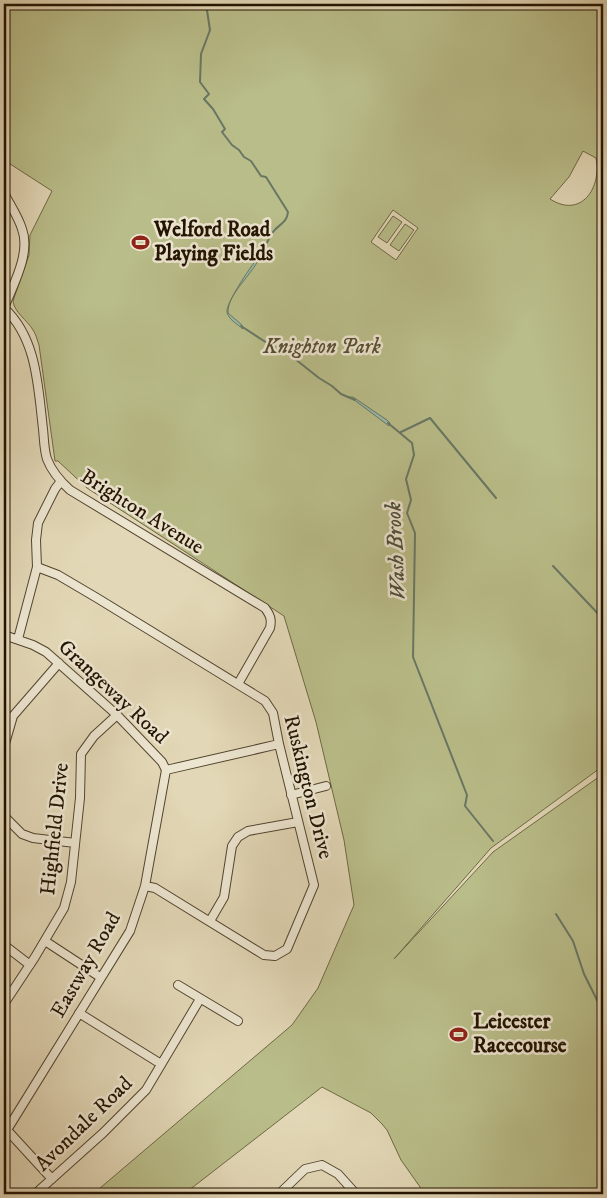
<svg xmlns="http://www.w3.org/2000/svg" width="607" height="1198" viewBox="0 0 607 1198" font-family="'IM FELL DW Pica',serif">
	<rect width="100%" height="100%" fill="#e2d7b6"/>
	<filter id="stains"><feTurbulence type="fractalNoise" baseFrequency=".004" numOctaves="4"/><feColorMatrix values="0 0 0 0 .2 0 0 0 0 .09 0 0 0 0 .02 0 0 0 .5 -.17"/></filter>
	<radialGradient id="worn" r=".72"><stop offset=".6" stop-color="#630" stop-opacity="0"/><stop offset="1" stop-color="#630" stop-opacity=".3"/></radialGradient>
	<path fill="#b9bd89" stroke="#6e6845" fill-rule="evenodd" d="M4,4H603V766L491,848L394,959L493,852L603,774V1194H425L401,1160L387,1130L382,1124L371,1113L322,1087L184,1194H93L292,1025L318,988L354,905L344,840L316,722L284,616L87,488L58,461H55L39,345C37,340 36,334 33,330C27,320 14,312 13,301L29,255L30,235L52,191L4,160ZM583,151L596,158C602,188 581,219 550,199L569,177ZM393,210L418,228L396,260L371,242Z
		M393,216L402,222L387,243L378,237Z
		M405,224L414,230L399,251L390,245Z"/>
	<path fill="#96baa8" stroke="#687765" d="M261,254C255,273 227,293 228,313L242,325L243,329C237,324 228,319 227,312C225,304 254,261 261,254Z
		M347,397H353L387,420L390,423L389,426L353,399Z"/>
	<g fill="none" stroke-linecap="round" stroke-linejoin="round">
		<path stroke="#687765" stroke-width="2" d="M206,4L210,30L201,54L200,82L209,94L204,99L213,109L225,129L222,132L232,145L239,150L244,157L251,161L261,176L266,177L288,212C287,223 279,224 273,232C268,239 265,247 261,255
			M241,326L267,343L285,351L319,378L332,386L341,394L355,400
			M388,423L412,443L414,455L406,479L411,500L407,513L415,533L413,657L467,795L465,806L493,841
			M401,432L430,418L496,498
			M553,566L603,619
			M556,914L573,941L584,974L603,1012"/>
		<defs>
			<path id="street" d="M4,193C10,205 18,216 22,229C31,253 13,285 4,308
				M4,308C37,338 38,387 43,429C44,438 44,450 47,459C52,472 60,481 70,490L265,608C270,615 272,619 270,628L238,684
				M37,567L58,575L97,598L265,701L273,713L279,744L314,885L287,949L275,956L264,955L155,888L145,886
				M4,635L33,645L46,652L117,715L162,762L166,770
				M18,639L37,567L36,540L38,523L55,489L61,481
				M4,747L13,716L59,663
				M166,770L279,744
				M291,795L326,786
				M4,816L22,834L33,838L75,843
				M210,921L224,897L232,846L238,837L248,831L298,822
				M45,941L100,977
				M4,945L30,965
				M178,985L238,1021
				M4,1004L35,957L64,908L71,882L80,798L81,754L94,736L117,715
				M79,1013L161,1064
				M7,1130L52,1179
				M4,1133L7,1130L130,931L145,886L166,770
				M35,1194L103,1133L146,1090L200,999
				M279,1194L305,1169L322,1165L338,1174L356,1194"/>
		</defs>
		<use href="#street" stroke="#52442e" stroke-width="10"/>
		<use href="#street" stroke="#ece5d0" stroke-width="8"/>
	</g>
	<defs>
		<symbol id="stadium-bare" viewBox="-9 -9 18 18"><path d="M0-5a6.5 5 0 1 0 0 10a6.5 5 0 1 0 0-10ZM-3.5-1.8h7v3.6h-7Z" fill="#8f2418" stroke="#ece5d0" stroke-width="2.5" paint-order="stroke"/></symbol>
	</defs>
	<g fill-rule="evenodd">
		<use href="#stadium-bare" x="128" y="230" width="25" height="25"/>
		<use href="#stadium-bare" x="446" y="1022" width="25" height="25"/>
	</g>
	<g text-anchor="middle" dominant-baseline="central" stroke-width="5" stroke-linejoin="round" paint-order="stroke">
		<g font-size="21" font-weight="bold" fill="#221301" stroke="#ece5d0" text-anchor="start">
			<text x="154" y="230">Welford Road<tspan x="154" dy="24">Playing Fields</tspan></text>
			<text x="473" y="1022">Leicester<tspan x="473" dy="24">Racecourse</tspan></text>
		</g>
		<g font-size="21" font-style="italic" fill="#574e31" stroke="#ece5d0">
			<text x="322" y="347">Knighton Park</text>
		</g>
		<g font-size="21" fill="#221301" stroke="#ece5d0">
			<text transform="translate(142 512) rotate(32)">Brighton Avenue</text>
			<text transform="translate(113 692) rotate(43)">Grangeway Road</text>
			<text transform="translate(308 787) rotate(76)">Ruskington Drive</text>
			<text transform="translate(55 829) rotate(-84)">Highfield Drive</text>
			<text transform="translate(86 965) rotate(-60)">Eastway Road</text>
			<text transform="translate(84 1124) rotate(-44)">Avondale Road</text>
		</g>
		<g font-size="22" font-style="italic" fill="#4b4d3b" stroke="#ece5d0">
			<text transform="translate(396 551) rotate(-93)">Wash Brook</text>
		</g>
	</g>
	<rect width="607" height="1198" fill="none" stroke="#e2d7b6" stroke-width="20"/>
	<rect x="5" y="5" width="597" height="1188" fill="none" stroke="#221301" stroke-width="2.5"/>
	<rect x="10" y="10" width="587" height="1178" fill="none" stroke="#221301"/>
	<rect width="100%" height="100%" filter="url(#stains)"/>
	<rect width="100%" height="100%" fill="url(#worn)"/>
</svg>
